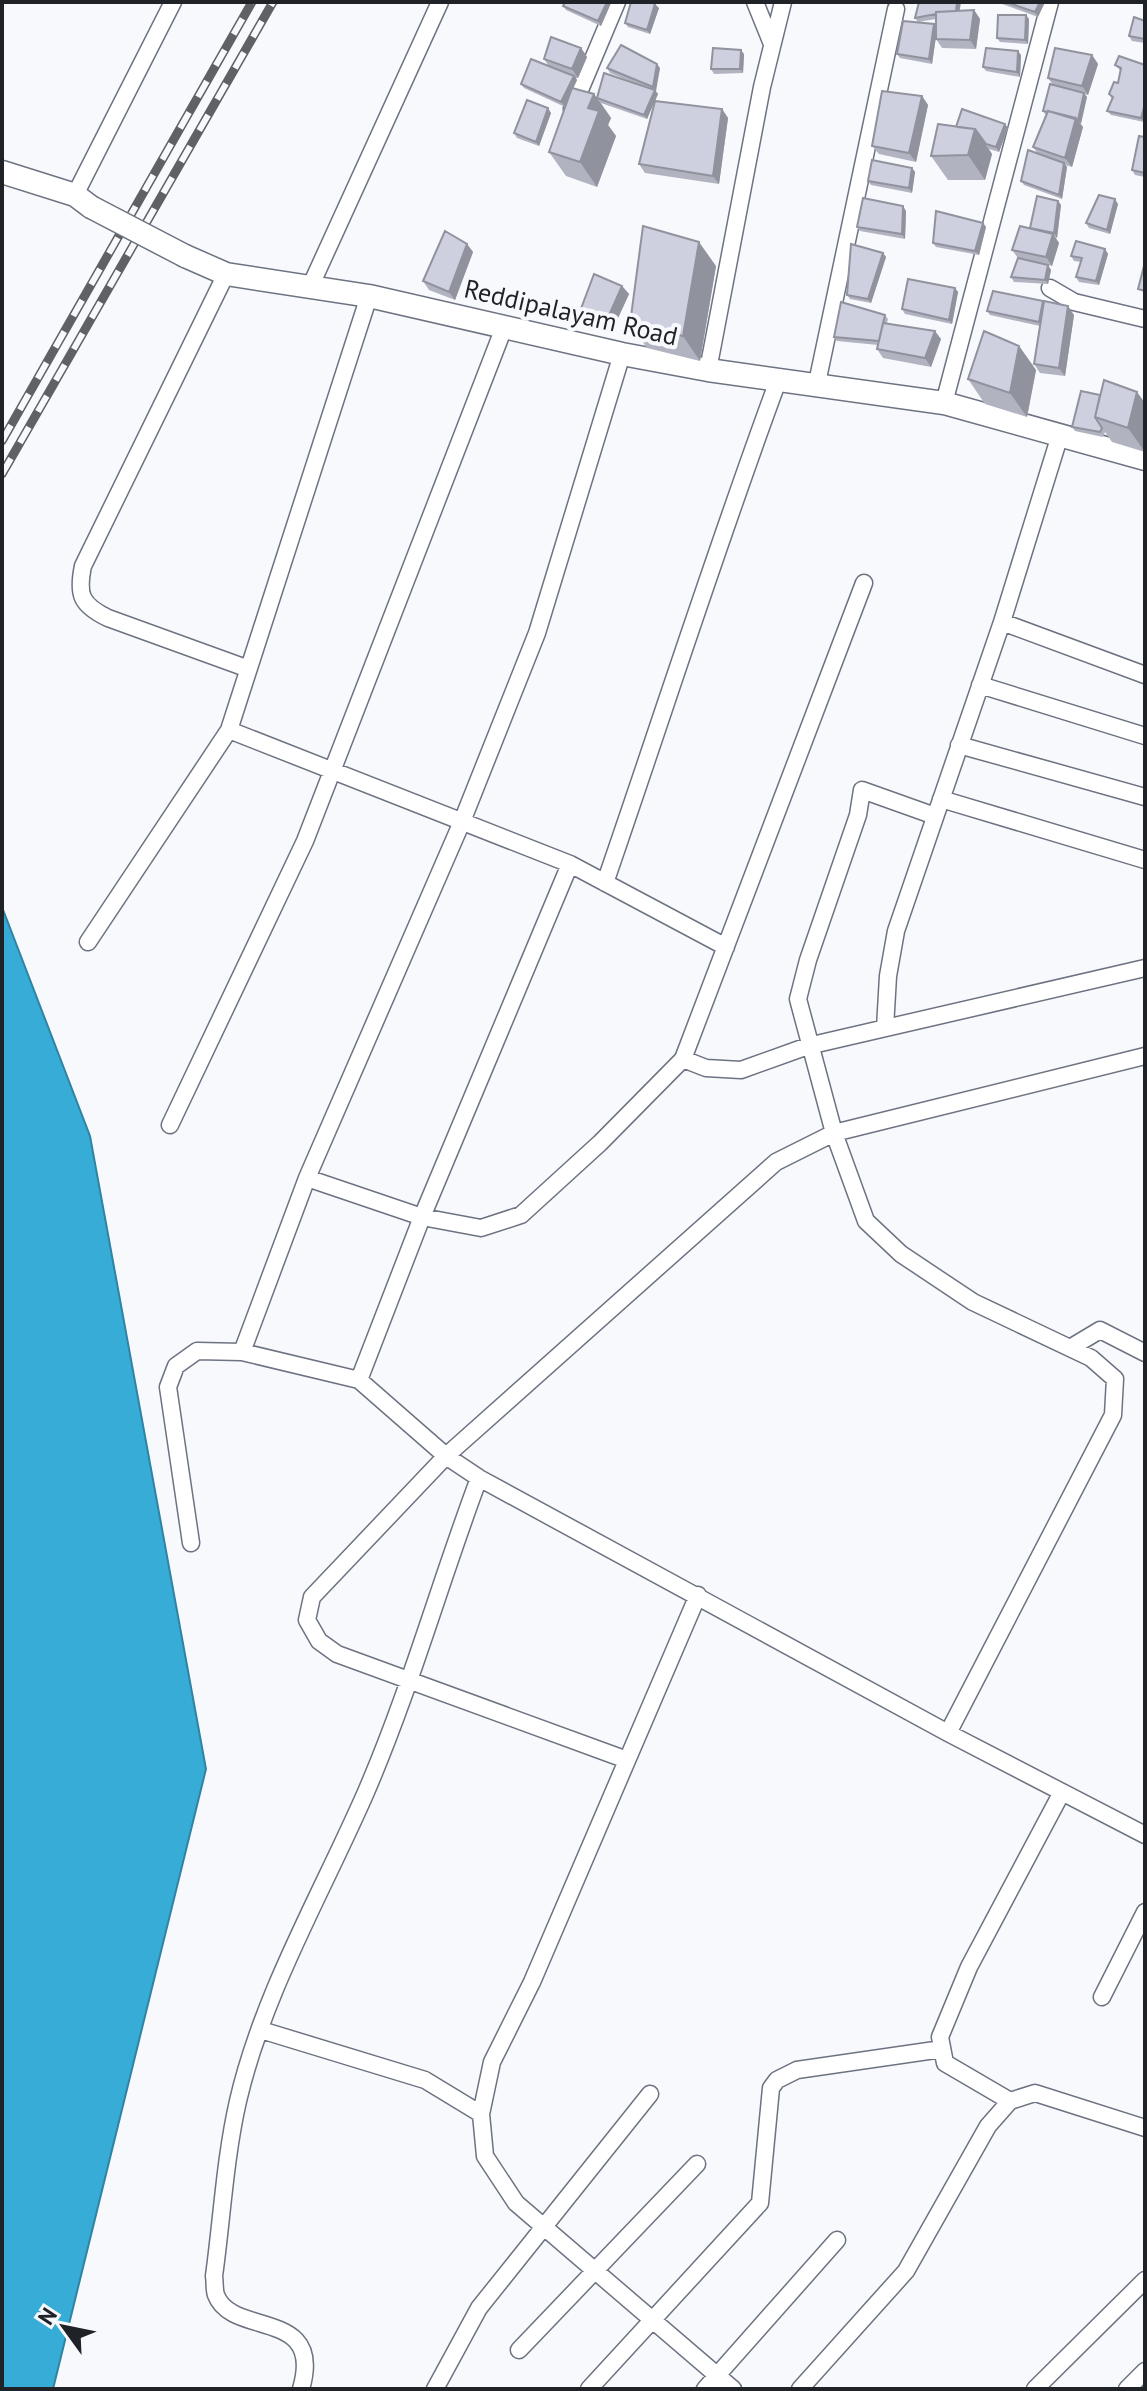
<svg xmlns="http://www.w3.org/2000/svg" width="1147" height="2391" viewBox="0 0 1147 2391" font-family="'PT Sans',sans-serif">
	<rect width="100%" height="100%" fill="#f8f9fd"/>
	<path fill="#37acd6" stroke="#3083a2" stroke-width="2" d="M2,907L90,1136L206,1769L53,2389H2Z"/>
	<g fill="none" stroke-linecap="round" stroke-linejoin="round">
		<defs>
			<path id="street" d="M755,2L772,44
				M572,109L617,2
				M75,195L173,2
				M226,274L83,566C77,595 81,605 108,618L246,668
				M311,285L440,2
				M1050,288L1074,302L1145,319
				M369,296L229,730L570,864L726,947
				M708,370L762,87L783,2
				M817,383L896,9
				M944,403L1050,2
				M1002,622L1145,675
				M980,685L1145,736
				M959,745L1145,797
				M941,799L1145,860
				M935,816L862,790L858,815L808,960L798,999L834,1133L866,1221L901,1254L973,1302L1091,1358L1115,1379L1113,1415L948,1733
				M605,883C663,715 717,545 779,378
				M88,942L229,730
				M885,1028L888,976L896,931L1002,622L1060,435
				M683,1059L706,1068L741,1070L808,1046L1145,968
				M170,1125L305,841L505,325
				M307,1178L422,1217L481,1228L521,1215L600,1143L683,1059L864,583
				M1070,1348L1100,1330L1145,1353
				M242,1352L307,1178L461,824L537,633L622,354
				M359,1380L422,1217L570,864
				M191,1543L168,1387L176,1366L197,1351L242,1352L359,1380L446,1456L479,1478L948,1733L1145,1835
				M698,1595L532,1982L492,2062L481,2114L485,2156L516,2203L733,2389
				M627,1760L337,1654L319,1641L307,1620L312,1597L446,1456L776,1162L834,1133L1145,1056
				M1102,1997L1145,1912
				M261,2030L425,2080L481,2114
				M1010,2101L945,2063L940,2037L969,1967L1062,1792
				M519,2350L697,2164
				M301,2389C325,2307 232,2338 216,2295C214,2289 215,2281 214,2276C222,2218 225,2158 238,2101C263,1993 322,1893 366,1792C410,1690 440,1582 479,1478
				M435,2389L479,2308L650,2094
				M589,2389L760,2203L771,2088L777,2080L797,2070L942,2049
				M705,2389L837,2240
				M800,2389L906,2271L988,2126L1010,2101L1035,2093L1145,2128
				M1035,2389L1145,2280
				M1127,2389L1145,2371"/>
			<path id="secondary" d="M2,172L75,195L91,207
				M185,256L226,274L369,296L622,354L708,370L944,403L1145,459"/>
		</defs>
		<use href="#street" stroke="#6c7381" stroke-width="19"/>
		<use href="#secondary" stroke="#6c7381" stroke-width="25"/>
		<use href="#street" stroke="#fff" stroke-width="16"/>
		<use href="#secondary" stroke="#fff" stroke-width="22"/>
		<defs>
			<path id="rail" d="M2,441L252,2
				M2,474L273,2"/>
		</defs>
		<use href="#rail" stroke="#5f6166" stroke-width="9"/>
		<use href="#rail" stroke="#f8f9fd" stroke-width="6" stroke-dasharray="18" stroke-linecap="butt"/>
		<defs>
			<path id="secondary-bridge" d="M91,207L185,256"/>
		</defs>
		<use href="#secondary-bridge" stroke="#6c7381" stroke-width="25" stroke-linecap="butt"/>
		<use href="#secondary-bridge" stroke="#fff" stroke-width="22"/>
	</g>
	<path fill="#b1b3c1" d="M997,2H1045L1038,17Z
		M611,3L601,26L566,10L563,6Z
		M659,8L650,34L628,27L625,23Z
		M974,10L980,19L976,49L942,48L936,39V37L932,64L900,58L897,54L934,24L936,27V19L918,22L915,18L959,11Z
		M1029,19L1028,44L1000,42L997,38Z
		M1145,21V43L1132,41L1129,36Z
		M581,48L587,57L578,78L575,77L577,80L573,88L594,94L597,98L642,86L610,73L607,68H660L655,91L658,94L655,101L722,109L728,118L719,184L645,173L639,164L654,102L647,119L601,103L611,118L608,125L616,136L597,187L566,176L549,152L570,95L565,107L524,88L521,84L548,65L544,59Z
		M744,54L743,73L714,74L711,69Z
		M1021,55L1020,77L986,71L983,67Z
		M1092,55L1098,64L1088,95L1084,94L1087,97L1080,124L1083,127L1072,167L1065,165L1067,167L1062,199L1024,185L1021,181L1038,154L1033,147L1046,115L1043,111L1053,85L1048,78Z
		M1119,56L1144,122L1111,115L1107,111L1112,99L1109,94L1118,83L1121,71L1115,65Z
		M922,96L928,105L916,162L879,154L872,146Z
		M551,113L539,146L517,138L514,133Z
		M956,127L1008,128L999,152L989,149L992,154L985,180H948L931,156Z
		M1145,137V177L1135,175L1132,170Z
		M912,168L915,172L912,193L871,185L868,181Z
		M1058,201L1061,205L1057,238L1055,237L1059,243L1052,266L1030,261L1051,270L1048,284L1014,282L1011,277L1018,258L1012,250L1030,228Z
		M1118,204L1110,234L1089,228L1086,223Z
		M906,211L905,239L860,231L857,227Z
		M983,223L986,227L979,255L936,247L933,243Z
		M467,244L473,252L455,300L429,290L423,281Z
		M1105,249L1108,254L1099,285L1079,282L1076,277L1081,262L1074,261L1071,256Z
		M883,253L886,257L871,303L850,299L847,295Z
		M716,266L700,361L647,348L630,324Z
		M622,286L629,294L613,329L585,322L579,314Z
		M955,288L958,292L952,324L905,314L902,309Z
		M987,311L1074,315L1065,376L1040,373L1034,364L1040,326L990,315Z
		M885,315L888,319L887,323L941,339L931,367L883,358L877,349L878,345L837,341L834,337Z
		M1019,346L1036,370L1027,417L985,404L968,379Z
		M1081,391L1145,403V452L1112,442L1105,432L1103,437L1075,431L1072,427Z"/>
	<path fill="#90929d" d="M607,2L611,3L601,26L598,21Z
		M957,2H961L959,15L956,11Z
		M1040,2H1045L1038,17L1035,12Z
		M655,4L659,8L650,34L647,30Z
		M974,10L980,19L976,49L970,40Z
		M1026,15L1029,19L1028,44L1025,40Z
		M934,24L937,29L932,64L929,59Z
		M581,48L587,57L578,78L572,69Z
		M741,50L744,54L743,73L740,69Z
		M1018,51L1021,55L1020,77L1017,72Z
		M1092,55L1098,64L1088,95L1082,86Z
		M657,64L660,68L656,91L653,87Z
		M574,76L577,80L565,107L561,102Z
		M655,90L658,94L647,119L644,115Z
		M1084,93L1087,97L1081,124L1078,120Z
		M594,94L611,118L608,125L616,136L597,187L580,162L588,108Z
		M922,96L928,105L916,162L909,153Z
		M1145,104V118L1144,122L1141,118Z
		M548,108L551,113L539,146L536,142Z
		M722,109L728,118L719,184L713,176Z
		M1076,118L1083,127L1072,167L1065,158Z
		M1005,124L1008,128L999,152L996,147Z
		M975,129L992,154L985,180L968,155Z
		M1064,163L1067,167L1062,199L1059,195Z
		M912,168L915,172L912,193L909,188Z
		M1115,199L1118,204L1110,234L1107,230Z
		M1058,201L1061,205L1057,238L1054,233Z
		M903,206L906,211L905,239L902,234Z
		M983,223L986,227L979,255L975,251Z
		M1053,234L1059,243L1052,266L1046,257Z
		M699,242L716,266L700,361L683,336Z
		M467,244L473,252L455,300L449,292Z
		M1105,249L1108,254L1099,285L1096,281Z
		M883,253L886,257L871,303L868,299Z
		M1048,265L1051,270L1048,284L1045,280Z
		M622,286L629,294L613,329L607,320Z
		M955,288L958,292L952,324L949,320Z
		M1068,306L1074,315L1065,376L1059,368Z
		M935,331L941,339L931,367L925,358Z
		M1019,346L1036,370L1027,417L1010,393Z
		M1137,392L1145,403V452L1128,428Z"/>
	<path fill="#ced0e0" stroke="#90929d" stroke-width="2" d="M565,2H607L598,21L563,6Z
		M631,2H650L655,4L647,30L625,23Z
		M919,2H957L956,11L936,12V14L915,18Z
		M1006,2H1040L1035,12Z
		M974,10L970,40L936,39V12Z
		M998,15H1026L1025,40L997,38Z
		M1134,17L1145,21V39L1129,36Z
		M903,21L934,24L929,59L897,54Z
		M551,37L581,48L572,69L544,59Z
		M621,45L657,64L653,87L607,68Z
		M713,48L741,50L740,69H711Z
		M986,48L1018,51L1017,72L983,67Z
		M1055,48L1092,55L1082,86L1048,78Z
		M1119,56L1145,65V104L1141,118L1107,111L1113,97L1109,94L1114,82L1118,83L1121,68L1115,65Z
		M531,59L574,76L561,102L521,84Z
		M604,73L655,90L644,115L597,98Z
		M1050,84L1084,93L1078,120L1048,111L1047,112L1043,111Z
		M572,88L594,94L588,108L599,111L580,162L549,152Z
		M882,91L922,96L909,153L872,146Z
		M527,100L548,108L536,142L514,133Z
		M655,101L722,109L713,176L639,164Z
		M962,109L1005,124L996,147L986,144L975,129L956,127Z
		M1048,111L1076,118L1065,158L1033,147Z
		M938,124L975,129L968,155L931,156Z
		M1139,136L1145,137V173L1132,170Z
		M1028,150L1064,163L1059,195L1021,181Z
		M872,160L912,168L909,188L868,181Z
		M1099,195L1115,199L1107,230L1086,223Z
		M1037,196L1058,201L1054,233L1030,228Z
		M863,198L903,206L902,234L857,227Z
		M936,211L983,223L975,251L933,243Z
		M643,226L699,242L683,336L630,324Z
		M1020,226L1053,234L1046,257L1012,250Z
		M445,231L467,244L449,292L423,281Z
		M1076,241L1105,249L1096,281L1076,277L1082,258L1071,256Z
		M851,244L883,253L868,299L847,295Z
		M1018,258L1048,265L1045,280L1011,277Z
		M1145,262V291L1138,289Z
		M594,274L622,286L607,320L579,314Z
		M908,279L955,288L949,320L902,309Z
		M993,291L1043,301L1039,322L987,311Z
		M1044,301L1068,306L1059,368L1034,364Z
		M841,302L885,315L879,341L834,337Z
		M883,323L935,331L925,358L877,349Z
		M984,331L1019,346L1010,393L968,379Z
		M1104,380L1137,392L1128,428L1095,417Z
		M1081,391L1100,395L1095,417L1102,428L1100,432L1072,427Z"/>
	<g text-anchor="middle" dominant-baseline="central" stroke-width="8" stroke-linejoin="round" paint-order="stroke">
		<g font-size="26" fill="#1f2227" stroke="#f8f9fd">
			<text transform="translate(571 312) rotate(13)">Reddipalayam Road</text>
		</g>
	</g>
	<rect width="1147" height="2391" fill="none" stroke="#1f2227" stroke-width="8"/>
	<g transform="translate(64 2327) rotate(303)" stroke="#f8f9fd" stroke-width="6" paint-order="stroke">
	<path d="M0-6L14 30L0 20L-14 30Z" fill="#1f2227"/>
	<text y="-12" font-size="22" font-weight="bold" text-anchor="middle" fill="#1f2227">N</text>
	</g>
</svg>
